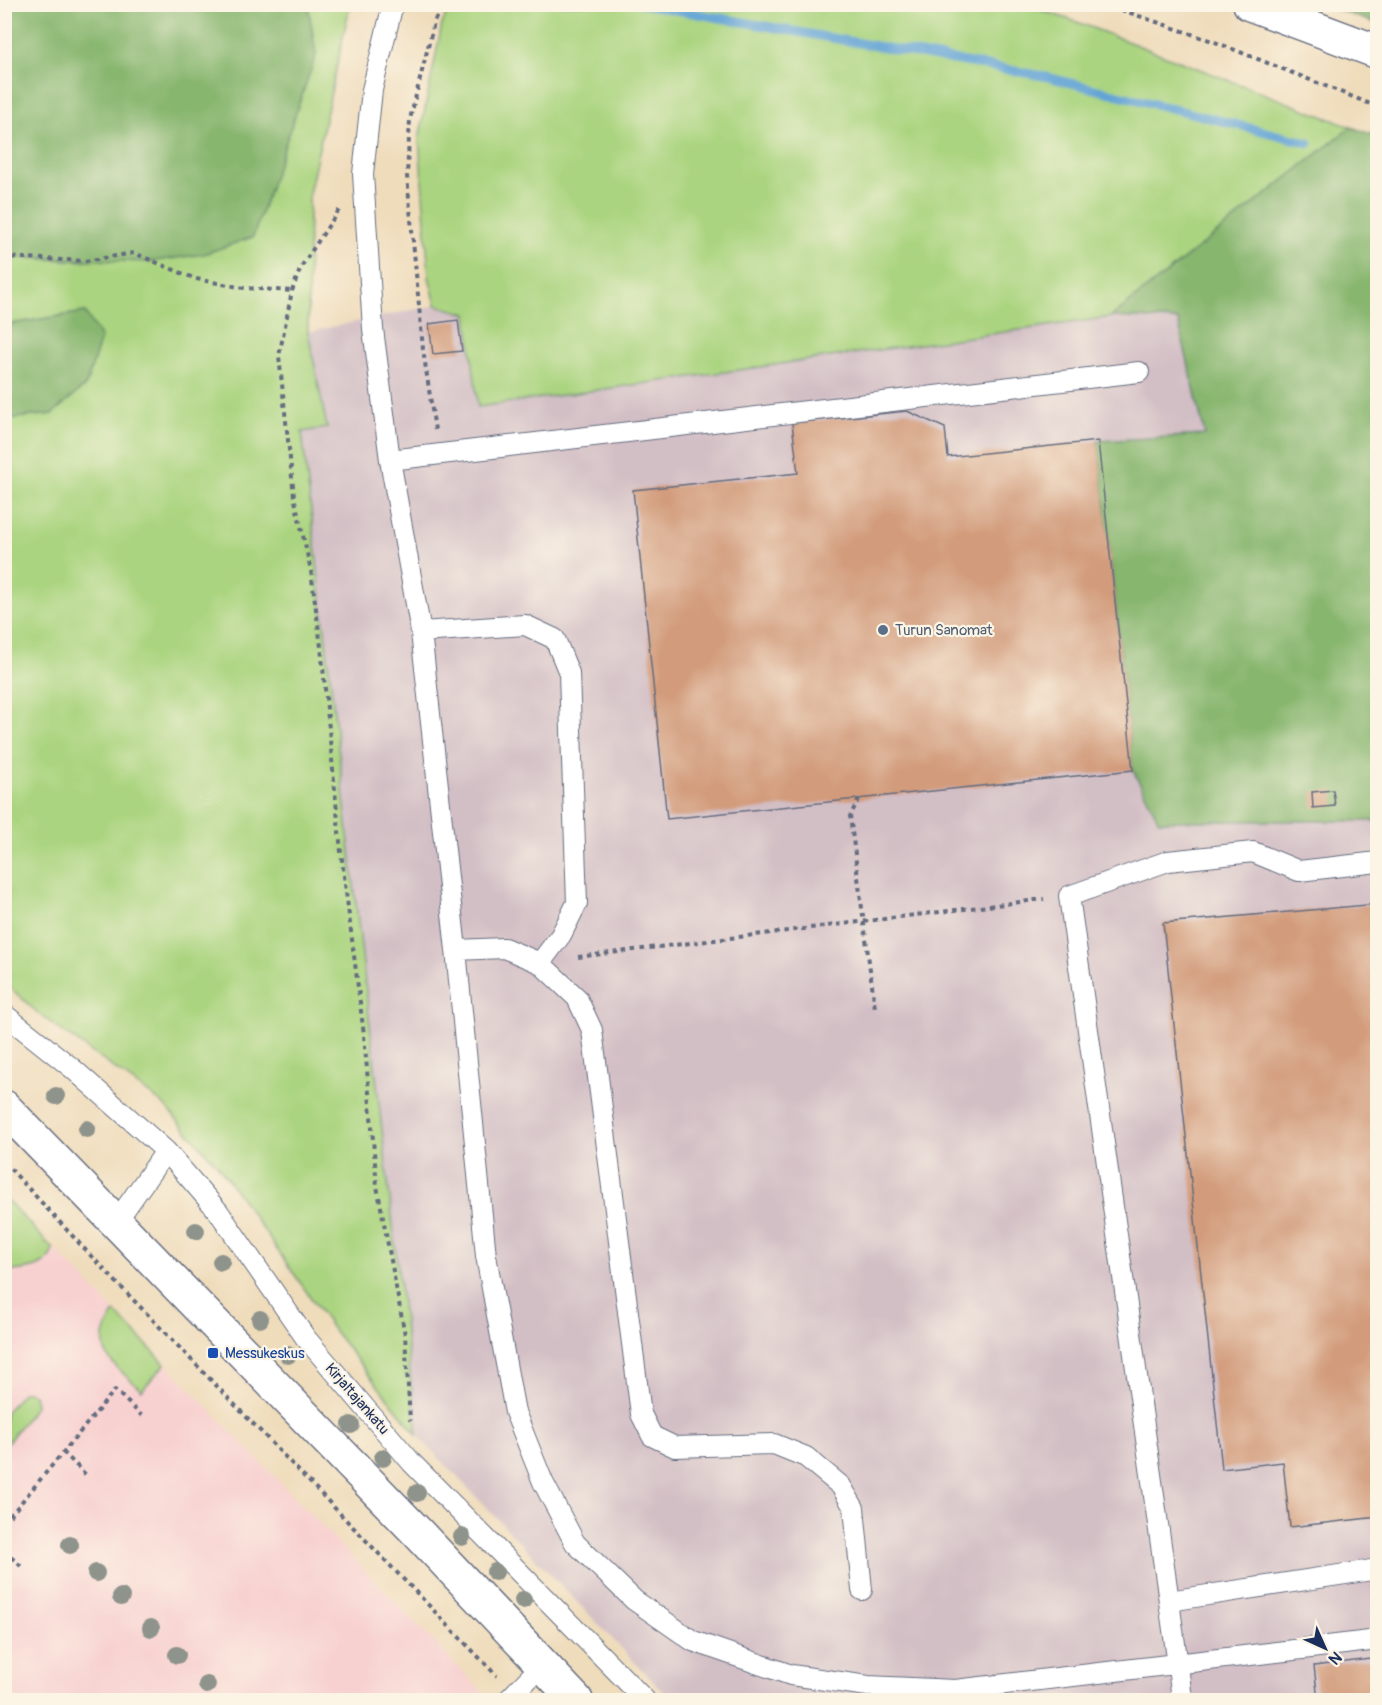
<svg xmlns="http://www.w3.org/2000/svg" width="1382" height="1705" viewBox="0 0 1382 1705" font-family="Pangolin,sans-serif">
	<rect width="100%" height="100%" fill="#fcf5e5"/>
	<filter id="ink" filterUnits="userSpaceOnUse"><feTurbulence type="fractalNoise" baseFrequency=".0167" numOctaves="2"/><feDisplacementMap in="SourceGraphic" scale="12" xChannelSelector="R" yChannelSelector="G"/><feConvolveMatrix kernelMatrix="1 2 1 2 8 2 1 2 1" color-interpolation-filters="sRGB"/></filter>
	<filter id="wash" filterUnits="userSpaceOnUse"><feTurbulence type="fractalNoise" baseFrequency=".008" numOctaves="4" result="noise"/><feDisplacementMap in="SourceGraphic" scale="24" xChannelSelector="R" yChannelSelector="G"/><feGaussianBlur stdDeviation="1.35" result="paint"/><feColorMatrix in="noise" values="0 0 0 0 0 0 0 0 0 0 0 0 0 0 0 0 0 1.4 0 .05"/><feComposite in="paint" operator="in"/></filter>
	<g filter="url(#wash)">
		<rect width="100%" height="100%" fill="#efdcbb"/>
		<path fill="#f7d0d0" d="M4,1198L80,1275L490,1700H5Z"/>
		<path fill="#d2bec5" d="M1351,127L1377,136V1700H671L417,1435L302,431L327,428L308,332L436,305L467,314L479,407L1111,317Z"/>
		<path fill="#aad47f" stroke="#62826e" stroke-width="1.5" d="M308,5H350L309,194L308,332L327,428L302,432L417,1435L334,1331L220,1168L162,1103L40,1015L5,983V419L52,414L85,312L5,325V257L85,261L316,55Z
			M450,5H1025L1077,22L1351,127L1111,317L478,407L467,314L436,305L429,277L419,139L442,24Z
			M5,1198L53,1249C47,1271 24,1269 5,1272Z
			M115,1312L165,1364L142,1390C113,1364 88,1351 115,1312Z
			M23,1392H29L34,1395L36,1405L5,1446V1413Z"/>
		<path fill="#87b66e" stroke="#517266" stroke-width="1.5" d="M5,4L308,5L316,55L253,237L204,254L149,262L5,257Z
			M1324,5H1377V24Z
			M1351,127L1377,136V821H1159L1133,770L1098,441L1205,435L1178,320L1111,317Z
			M85,312L101,338L86,385L52,414L5,419V325Z"/>
		<g fill="none" stroke-linecap="round" stroke-linejoin="round">
			<path stroke="#63a4d6" stroke-width="9" d="M643,4L1043,76L1309,143"/>
		</g>
		<g id="blocks">
			<path fill="#d29b7b" d="M458,320L462,351L433,354L429,324Z
				M907,411L945,428L948,457L1098,441L1133,770L667,819L633,490L798,473L792,423Z
				M1333,790L1335,806L1313,808L1312,792Z
				M1378,904V1517L1290,1527L1283,1462L1222,1469L1163,923Z
				M1378,1658V1700H1318L1314,1666Z"/>
		</g>
	</g>
	<g filter="url(#ink)">
		<use href="#blocks" fill-opacity="0" stroke="#656c7f" stroke-width="1.5"/>
		<g fill="none" stroke-linecap="round" stroke-linejoin="round">
			<defs>
				<path id="service" d="M393,4L372,90L363,174L373,329L390,460L421,632L456,950L486,1256L515,1412L543,1482L575,1543L634,1600L693,1641L791,1675L868,1686L955,1690L1378,1640
					M390,460L1139,372
					M421,632L525,625L555,639L569,673L577,903L561,935L540,963
					M456,950L504,948L540,963L577,998L592,1030L641,1414L652,1436L675,1447L774,1444L806,1457L841,1486L854,1508L862,1590
					M4,1014L72,1068L166,1151L218,1211L305,1337L412,1463L645,1700
					M116,1222L166,1151
					M1169,1601L1378,1569
					M508,1700L542,1665
					M1182,1700L1178,1665L1069,896L1168,861L1253,852L1299,871L1378,862"/>
				<path id="minor" d="M4,1107L418,1533L576,1700"/>
				<path id="tertiary" d="M1250,4L1378,52"/>
			</defs>
			<use href="#service" stroke="#656c7f" stroke-width="22"/>
			<use href="#minor" stroke="#656c7f" stroke-width="36"/>
			<use href="#tertiary" stroke="#656c7f" stroke-width="36"/>
			<path stroke="#656c7f" stroke-width="4" stroke-dasharray="4.5 4.5" stroke-linecap="butt" d="M1104,4L1215,42L1378,107
				M339,210L301,267L292,291L279,356L294,496L311,571L321,647L341,852L364,1035L377,1186L405,1335L410,1421
				M4,257L85,261L134,253L196,279L244,288L292,291
				M435,430L423,349L407,176L410,119L434,23L441,4
				M859,799L850,816L875,1008
				M578,957L1044,899
				M4,1162L92,1257L497,1676
				M63,1452L88,1477
				M4,1523L115,1390L142,1416
				M4,1551L21,1566"/>
			<use href="#service" stroke="#fff" stroke-width="20"/>
			<use href="#minor" stroke="#fff" stroke-width="33"/>
			<use href="#tertiary" stroke="#fff" stroke-width="33"/>
		</g>
		<g fill="#8e938c">
			<circle cx="56" cy="1096" r="9"/>
			<circle cx="87" cy="1129" r="9"/>
			<circle cx="196" cy="1231" r="9"/>
			<circle cx="221" cy="1262" r="9"/>
			<circle cx="260" cy="1319" r="9"/>
			<circle cx="288" cy="1355" r="9"/>
			<circle cx="351" cy="1425" r="9"/>
			<circle cx="383" cy="1458" r="9"/>
			<circle cx="417" cy="1493" r="9"/>
			<circle cx="462" cy="1537" r="9"/>
			<circle cx="70" cy="1545" r="9"/>
			<circle cx="495" cy="1572" r="9"/>
			<circle cx="96" cy="1573" r="9"/>
			<circle cx="121" cy="1597" r="9"/>
			<circle cx="523" cy="1600" r="9"/>
			<circle cx="151" cy="1628" r="9"/>
			<circle cx="177" cy="1655" r="9"/>
			<circle cx="207" cy="1685" r="9"/>
		</g>
	</g>
	<circle fill="#5c6f8a" stroke="#fcf5e5" stroke-width="2" cx="883" cy="630" r="6"/>
	<rect fill="#1a4fb4" stroke="#fcf5e5" stroke-width="2" x="207" y="1347" width="12" height="12" rx="3"/>
	<g text-anchor="middle" dominant-baseline="central" stroke-width="4.5" stroke-linejoin="round" paint-order="stroke">
		<g font-size="15" fill="#4e5e75" stroke="#fcf5e5" text-anchor="start">
			<text x="895" y="630">Turun Sanomat</text>
		</g>
		<g font-size="15" fill="#164399" stroke="#fcf5e5" text-anchor="start">
			<text x="225" y="1353">Messukeskus</text>
		</g>
		<g font-size="15" fill="#1b2f5e" stroke="#fcf5e5">
			<text transform="translate(357 1399) rotate(49)">Kirjaltajankatu</text>
		</g>
	</g>
	<rect width="1382" height="1705" fill="none" stroke="#fcf5e5" stroke-width="24"/>
	<g transform="translate(1325 1648) rotate(135)" stroke="#fcf5e5" stroke-width="4.5" paint-order="stroke">
	<path d="M0-4.5L10 22L0 15L-10 22Z" fill="#1b2f5e"/>
	<text y="-9" font-size="16" font-weight="bold" text-anchor="middle" fill="#1b2f5e">N</text>
	</g>
</svg>
